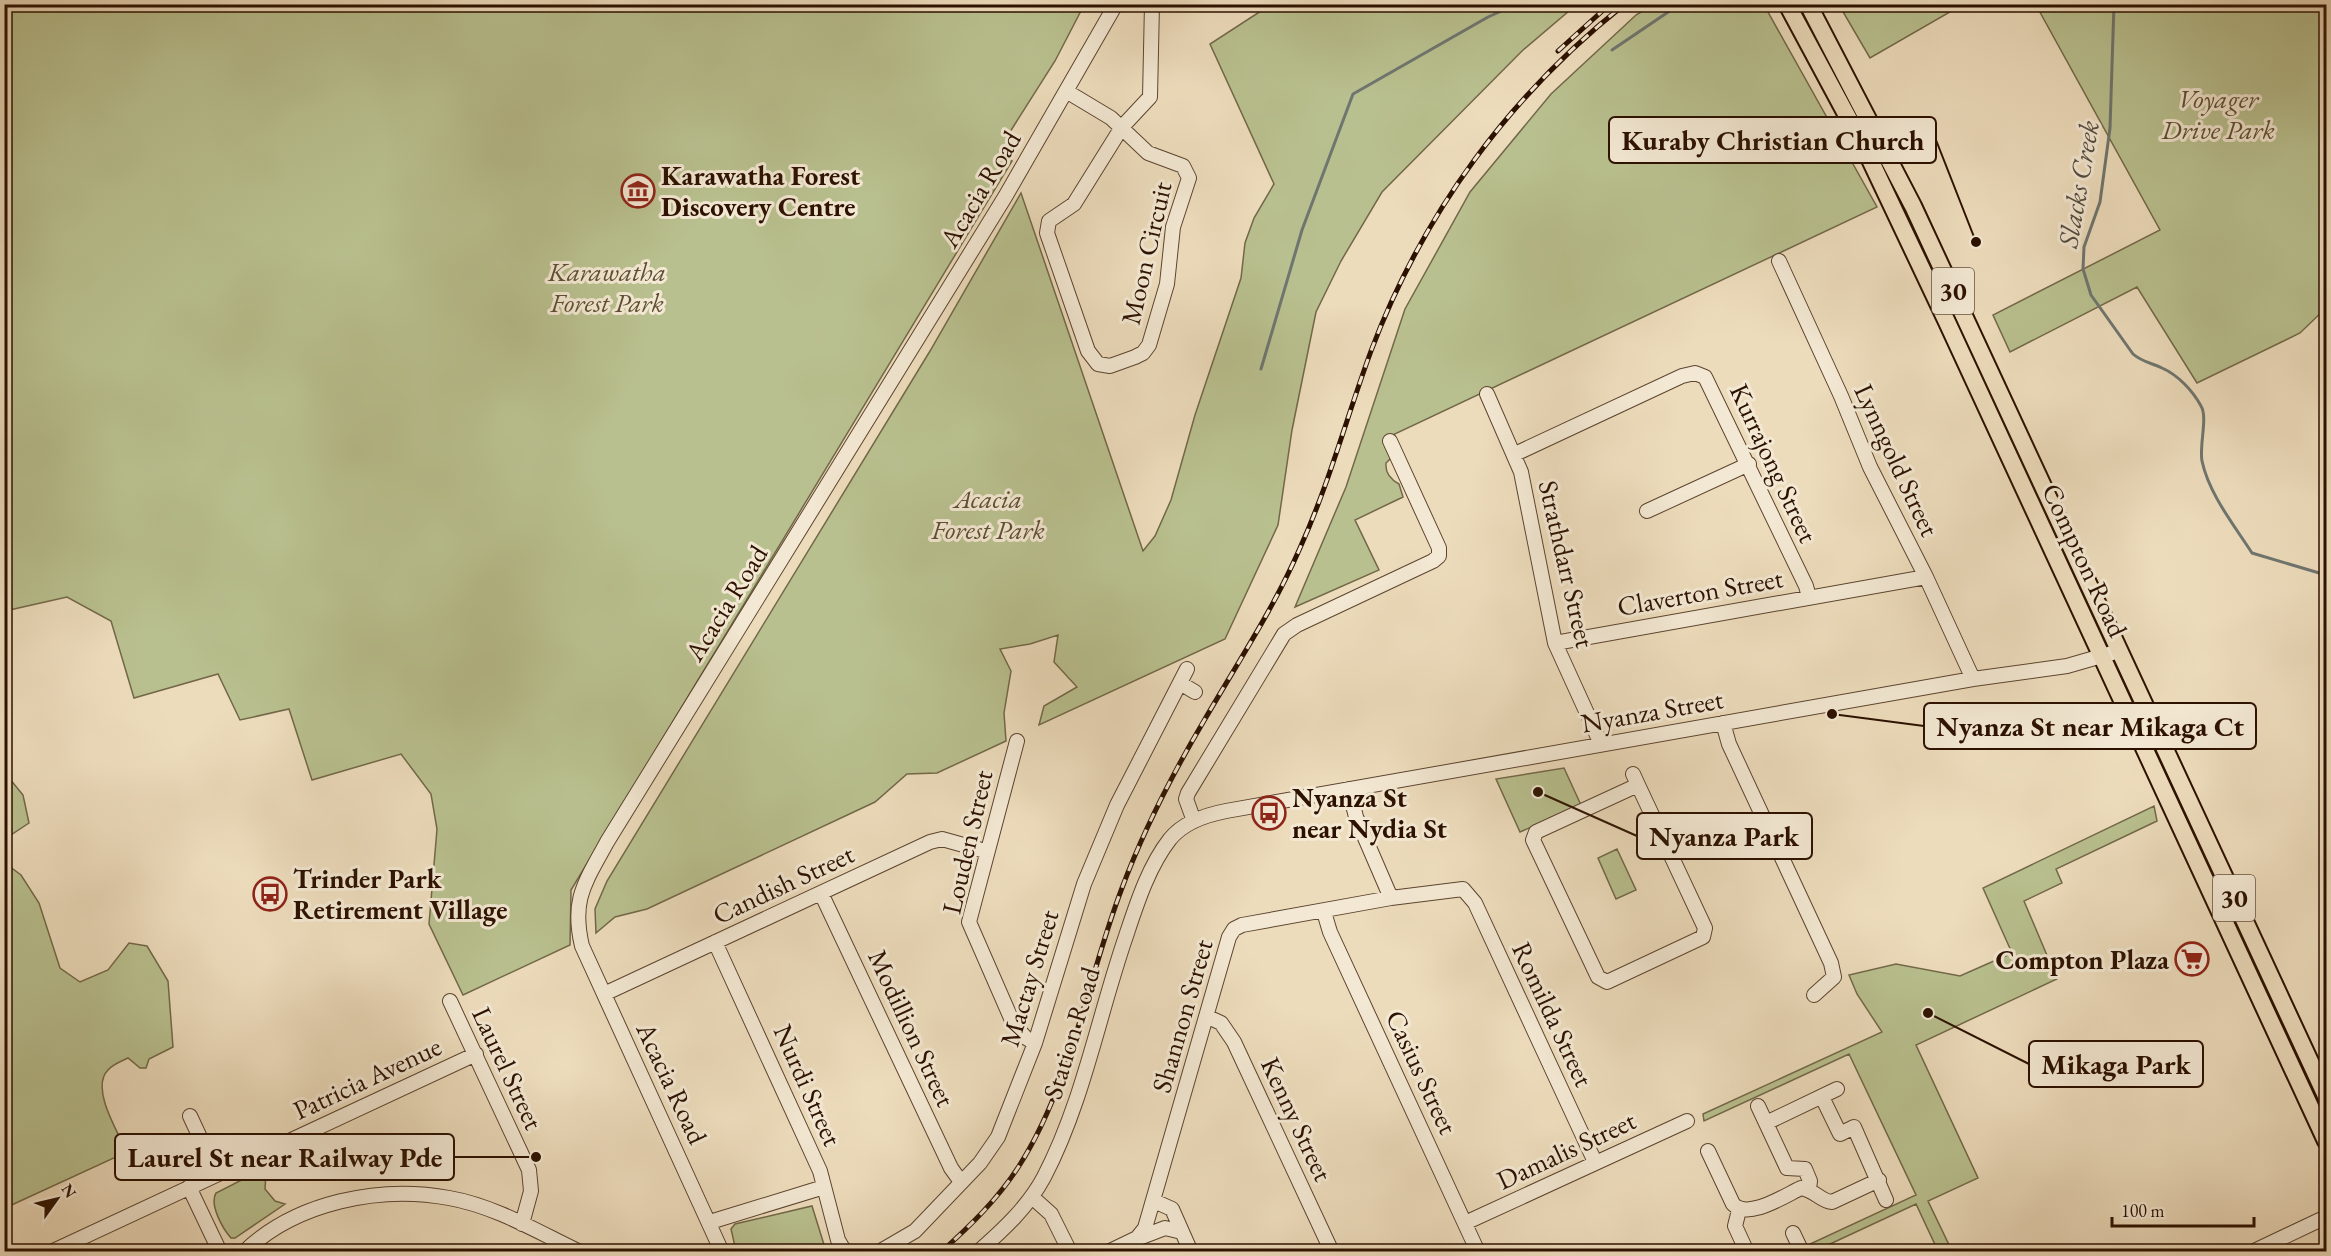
<svg xmlns="http://www.w3.org/2000/svg" width="2331" height="1256" viewBox="0 0 2331 1256" font-family="'EB Garamond',serif">
	<rect width="100%" height="100%" fill="#eddcbc"/>
	<filter id="stains"><feTurbulence type="fractalNoise" baseFrequency=".00333" numOctaves="4"/><feColorMatrix values="0 0 0 0 .2 0 0 0 0 .09 0 0 0 0 .02 0 0 0 .5 -.17"/></filter>
	<radialGradient id="worn" r=".72"><stop offset=".6" stop-color="#630" stop-opacity="0"/><stop offset="1" stop-color="#630" stop-opacity=".3"/></radialGradient>
	<path fill="#b9c08f" stroke="#726848" stroke-width="1.5" d="M1277,4L1576,5L1523,50L1382,192L1341,261L1316,312L1292,430L1278,525L1225,639L1039,725L1044,706L1077,687L1054,662L1058,635L1030,644L1000,649L1011,671L1004,713L1006,741L937,773L907,774L875,802L647,909L615,917L596,933L595,909L607,881L930,351L1021,193L1143,551L1155,536L1171,500L1195,415L1241,278L1245,243L1254,218L1274,184L1210,44L1264,9Z
		M4,5H1084L1055,61L1008,135L1006,150L1012,161L571,890L570,945L463,995L429,924L437,829L431,794L401,754L312,780L289,709L240,720L218,674L134,698L111,621L67,597L5,611Z
		M1652,5H1764L1877,207L1384,439L1392,457L1386,463C1385,473 1390,479 1399,484L1403,497L1355,520L1379,570L1295,607L1346,487L1405,309L1470,192L1551,94L1636,15Z
		M1839,5H1962L1870,58Z
		M2036,5H2326V308L2300,333L2197,383L2137,287L2010,352L1993,315L2160,230Z
		M1564,768L1581,805L1520,832L1496,779Z
		M5,773L23,795L29,823L8,837L5,848Z
		M2154,806L2157,821L2056,869L2062,883L2024,901L2057,979L1916,1045L1978,1178L1928,1201L1952,1251H1938L1916,1204L1815,1251L1810,1244L1916,1195L1849,1054L1704,1121L1703,1114L1882,1032L1857,994L1849,975L1896,964L1960,976L2012,953L1983,888Z
		M1617,849L1636,890L1616,899L1598,858Z
		M5,863L21,875L39,903L60,968L80,982L108,970L129,943L147,946L168,981L173,1047L149,1059L146,1068H140L128,1058C122,1061 113,1064 108,1070C90,1088 118,1132 127,1152L5,1208Z
		M273,1164L266,1174L265,1189L275,1201L285,1204L235,1238H231C223,1229 209,1205 216,1193Z
		M812,1206L826,1251H736L731,1229L735,1224Z"/>
	<g fill="none" stroke-linecap="round" stroke-linejoin="round">
		<path stroke="#6f7670" stroke-width="3" d="M2114,4L2110,128L2100,202L2084,247L2083,269L2091,295L2133,354C2142,362 2152,363 2162,368C2178,375 2193,391 2201,406C2208,417 2199,446 2202,461C2209,494 2234,525 2252,553L2326,575
			M1612,50L1680,4
			M1261,369L1302,230L1353,94L1488,17L1517,4"/>
		<defs>
			<path id="minor" d="M1066,91L1111,118L1148,153L1183,166L1189,178L1173,227L1167,284L1149,345L1143,353L1135,357L1110,366L1098,364L1088,351L1047,233L1049,221L1074,204L1122,127L1150,97L1152,4
				M1779,261L1841,396L1870,467L1926,577L1973,679
				M1487,394L1521,472L1555,643L1601,744
				M1515,454L1682,376L1695,373L1705,377L1806,586L1809,597
				M1647,511L1749,464
				M1555,643L1926,577
				M1180,683L1195,692
				M1723,723L1729,744L1831,963L1834,977L1814,995
				M1017,741L969,922L1014,1025L1026,1038L1035,1043
				M1633,774L1638,785L1705,928L1703,937L1607,982L1598,977L1533,840L1536,832L1638,785
				M1349,789L1356,817L1391,898
				M1194,821L1186,799L1188,793L1284,634L1297,625L1433,561L1439,556V548L1390,441
				M1730,837L1764,821
				M821,893L951,1168L961,1182
				M1324,912L1330,932L1478,1252
				M715,942L820,1171L838,1240L845,1252
				M604,994L930,842L942,839L985,851
				M450,1001L529,1170L531,1191L522,1224
				M1208,1017L1221,1023L1234,1042L1332,1252
				M1822,1097L1840,1134L1854,1127L1886,1200
				M1758,1106L1787,1168L1805,1169L1810,1181L1809,1189
				M190,1116L217,1174
				M1766,1123L1837,1089
				M1708,1151L1733,1204C1748,1220 1784,1196 1801,1188C1815,1190 1820,1201 1832,1202L1879,1180
				M189,1187L220,1252
				M1032,1197L1051,1214L1070,1252
				M1154,1201L1172,1209L1191,1252
				M1739,1210L1735,1226L1747,1252
				M710,1222L824,1187
				M1465,1223L1687,1121
				M1793,1233L1802,1252
				M1139,1238L1165,1228L1182,1232
				M51,1252L476,1054
				M244,1252C296,1202 380,1185 449,1198C495,1206 538,1232 580,1252
				M722,1252L582,946C571,899 585,883 607,842L1005,197L1116,4
				M879,1252L915,1231L980,1163L998,1137L1035,1043L1084,884L1117,805L1187,669
				M978,1252C1003,1230 1028,1207 1044,1177C1083,1102 1098,1018 1125,939C1136,906 1148,867 1170,839C1184,822 1205,815 1226,811L1973,679L2067,666L2119,651
				M1108,1252L1137,1238L1145,1228L1229,937L1234,929L1242,925L1391,898L1463,889L1475,903L1595,1162
				M2252,1252L2326,1217"/>
			<path id="major" d="M1787,4L1866,151L1947,322L2326,1141
				M1808,4L1913,206L2326,1096"/>
		</defs>
		<use href="#minor" stroke="#5c442f" stroke-width="16"/>
		<use href="#major" stroke="#2c1100" stroke-width="20"/>
		<use href="#minor" stroke="#f3e8d3" stroke-width="14"/>
		<use href="#major" stroke="#eddcbc" stroke-width="16"/>
		<defs>
			<path id="rail" d="M1558,51L1610,4
				M941,1252C970,1226 998,1199 1019,1166C1072,1083 1087,979 1122,888C1144,829 1173,773 1205,719C1238,662 1274,608 1300,548C1329,484 1347,416 1371,351C1423,213 1510,95 1625,4"/>
		</defs>
		<use href="#rail" stroke="#2c1100" stroke-width="5"/>
		<use href="#rail" stroke="#f3e8d3" stroke-width="3" stroke-dasharray="9" stroke-linecap="butt"/>
	</g>
	<defs>
		<symbol id="museum-ring" viewBox="-11 -11 22 22"><circle r="9.5" fill="#f3e8d3" stroke="#8f2418" stroke-width="1.5"/><path d="M0-6L6-3V-2H-6V-3ZM-5-1h2V3h-2ZM-1-1h2V3h-2ZM3-1h2V3H3ZM-6 4H6V6H-6Z" fill="#8f2418"/></symbol>
		<symbol id="bus-ring" viewBox="-11 -11 22 22"><circle r="9.5" fill="#f3e8d3" stroke="#8f2418" stroke-width="1.5"/><path d="M-5-6H5V4H4V6H2V4H-2V6H-4V4H-5ZM-3.5-4V0h7V-4ZM-3.5 1.2v1.5H-2V1.2ZM2 1.2v1.5H3.5V1.2Z" fill="#8f2418"/></symbol>
		<symbol id="supermarket-ring" viewBox="-11 -11 22 22"><circle r="9.5" fill="#f3e8d3" stroke="#8f2418" stroke-width="1.5"/><path d="M-6-5.5h2.5l.6 2H6L4.5 2H-2.5L-4.4-4H-6ZM-1.5 3.2a1.3 1.3 0 1 0 .1 0ZM3 3.2a1.3 1.3 0 1 0 .1 0Z" fill="#8f2418"/></symbol>
	</defs>
	<g fill-rule="evenodd">
		<use href="#museum-ring" x="619" y="172" width="38" height="38"/>
		<use href="#bus-ring" x="1250" y="794" width="38" height="38"/>
		<use href="#bus-ring" x="251" y="875" width="38" height="38"/>
		<use href="#supermarket-ring" x="2173" y="940" width="38" height="38"/>
	</g>
	<g text-anchor="middle" dominant-baseline="central" stroke-width="6" stroke-linejoin="round" paint-order="stroke">
		<g fill="#f3e8d3" stroke="#68523f" stroke-width="1.5">
			<rect x="1932" y="268" width="42" height="46" rx="4.5"/>
			<rect x="2213" y="875" width="42" height="46" rx="4.5"/>
		</g>
		<g font-size="26" font-weight="bold" fill="#2c1100">
			<text x="1953" y="291">30</text>
			<text x="2234" y="898">30</text>
		</g>
		<g font-size="27" font-style="italic" fill="#5d4e32" stroke="#f3e8d3">
			<text x="2218" y="98">Voyager<tspan x="2218" dy="31">Drive Park</tspan></text>
			<text x="607" y="271">Karawatha<tspan x="607" dy="31">Forest Park</tspan></text>
			<text x="988" y="498">Acacia<tspan x="988" dy="31">Forest Park</tspan></text>
		</g>
		<g font-size="27" font-weight="bold" fill="#2c1100" stroke="#f3e8d3" text-anchor="start">
			<text x="661" y="175">Karawatha Forest<tspan x="661" dy="31">Discovery Centre</tspan></text>
			<text x="1292" y="797">Nyanza St<tspan x="1292" dy="31">near Nydia St</tspan></text>
			<text x="293" y="878">Trinder Park<tspan x="293" dy="31">Retirement Village</tspan></text>
			<text x="2169" y="959" text-anchor="end">Compton Plaza</text>
		</g>
		<g font-size="27" fill="#2c1100" stroke="#f3e8d3">
			<text transform="translate(980 189) rotate(-59)">Acacia Road</text>
			<text transform="translate(1146 253) rotate(-77)">Moon Circuit</text>
			<text transform="translate(1897 460) rotate(65)">Lynngold Street</text>
			<text transform="translate(1774 463) rotate(65)">Kurrajong Street</text>
			<text transform="translate(2085 560) rotate(65)">Compton Road</text>
			<text transform="translate(1567 564) rotate(77)">Strathdarr Street</text>
			<text transform="translate(1700 592) rotate(-10)">Claverton Street</text>
			<text transform="translate(726 603) rotate(-58)">Acacia Road</text>
			<text transform="translate(1652 711) rotate(-10)">Nyanza Street</text>
			<text transform="translate(967 842) rotate(-77)">Louden Street</text>
			<text transform="translate(783 884) rotate(-25)">Candish Street</text>
			<text transform="translate(1029 978) rotate(-73)">Mactay Street</text>
			<text transform="translate(1553 1014) rotate(65)">Romilda Street</text>
			<text transform="translate(1182 1016) rotate(-74)">Shannon Street</text>
			<text transform="translate(912 1028) rotate(65)">Modillion Street</text>
			<text transform="translate(1071 1033) rotate(-73)">Station Road</text>
			<text transform="translate(508 1068) rotate(65)">Laurel Street</text>
			<text transform="translate(1422 1072) rotate(65)">Casius Street</text>
			<text transform="translate(367 1078) rotate(-25)">Patricia Avenue</text>
			<text transform="translate(672 1083) rotate(65)">Acacia Road</text>
			<text transform="translate(808 1085) rotate(66)">Nurdi Street</text>
			<text transform="translate(1297 1119) rotate(65)">Kenny Street</text>
			<text transform="translate(1566 1150) rotate(-25)">Damalis Street</text>
		</g>
		<g font-size="28" font-style="italic" fill="#534c41" stroke="#f3e8d3">
			<text transform="translate(2078 184) rotate(-80)">Slacks Creek</text>
		</g>
	</g>
	<path fill="none" stroke="#2c1100" stroke-width="2" d="M1976 242L1936 140M1832 714L1924 726M1538 792L1637 836M1928 1013L2029 1064M536 1157L454 1157"/>
	<g fill="#2c1100" stroke="#f3e8d3" stroke-width="2">
		<circle cx="1976" cy="242" r="6"/>
		<circle cx="1832" cy="714" r="6"/>
		<circle cx="1538" cy="792" r="6"/>
		<circle cx="1928" cy="1013" r="6"/>
		<circle cx="536" cy="1157" r="6"/>
	</g>
	<g fill="#f3e8d3" stroke="#2c1100" stroke-width="2">
		<rect x="1609" y="117" width="327" height="46" rx="6"/>
		<rect x="1924" y="703" width="332" height="46" rx="6"/>
		<rect x="1637" y="813" width="175" height="46" rx="6"/>
		<rect x="2029" y="1041" width="174" height="46" rx="6"/>
		<rect x="115" y="1134" width="339" height="46" rx="6"/>
	</g>
	<g font-size="28" text-anchor="middle" font-weight="bold" fill="#2c1100">
		<text x="1773" y="150">Kuraby Christian Church</text>
		<text x="2090" y="736">Nyanza St near Mikaga Ct</text>
		<text x="1724" y="846">Nyanza Park</text>
		<text x="2116" y="1074">Mikaga Park</text>
		<text x="285" y="1167">Laurel St near Railway Pde</text>
	</g>
	<rect width="2331" height="1256" fill="none" stroke="#eddcbc" stroke-width="24"/>
	<rect x="6" y="6" width="2319" height="1244" fill="none" stroke="#2c1100" stroke-width="3"/>
	<rect x="12" y="12" width="2307" height="1232" fill="none" stroke="#2c1100" stroke-width="1.5"/>
	<g transform="translate(57 1199) rotate(56)" stroke="#f3e8d3" stroke-width="4.5" paint-order="stroke">
	<path d="M0-4.5L10 22L0 15L-10 22Z" fill="#2c1100"/>
	<text y="-9" font-size="16" font-weight="bold" text-anchor="middle" fill="#2c1100">N</text>
	</g>
	<path d="M2112 1217v9h142v-9" fill="none" stroke="#2c1100" stroke-width="3"/>
	<text x="2121" y="1217" font-size="18" fill="#2c1100" stroke="#f3e8d3" stroke-width="4.5" paint-order="stroke">100 m</text>
	<rect width="100%" height="100%" filter="url(#stains)"/>
	<rect width="100%" height="100%" fill="url(#worn)"/>
</svg>
